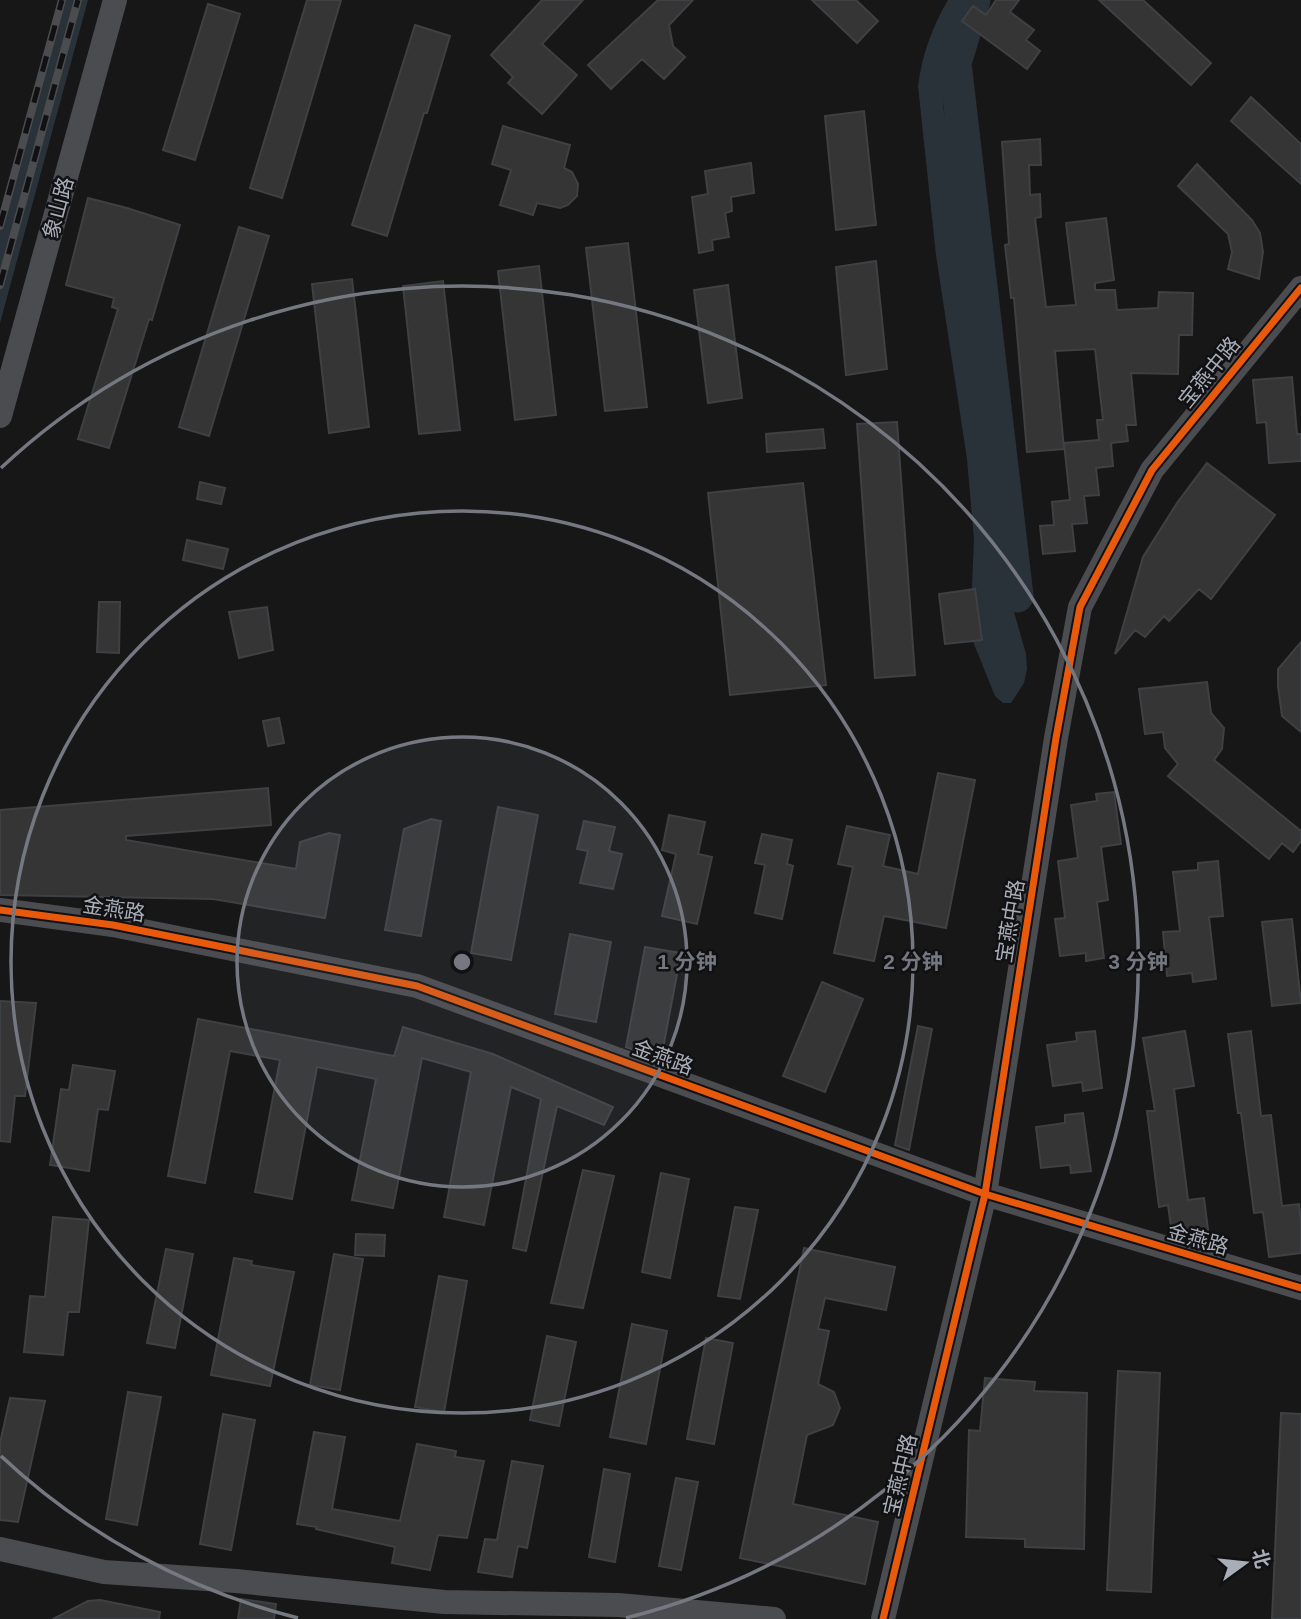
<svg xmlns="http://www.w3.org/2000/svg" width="1301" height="1619" viewBox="0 0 1301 1619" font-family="Arial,'Noto Sans SC',sans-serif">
	<rect width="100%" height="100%" fill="#171717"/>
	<path fill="#2a3239" d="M59,0H88L0,323V220Z
		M948,0H978L953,40L947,55L942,80L943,106L969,252L996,488L1012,605L1026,654L1027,669L1024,683L1011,703H1003L995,696L970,634L974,539L967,459L936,255L918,86C922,55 932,27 948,0Z"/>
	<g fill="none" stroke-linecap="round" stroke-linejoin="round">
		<path stroke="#2a3239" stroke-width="33" d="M974,0L955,63L1017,596"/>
	</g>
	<path fill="#353536" stroke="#3f4043" stroke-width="2" d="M307,0H341L282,198L250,188Z
		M542,0H583L542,44L577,75L542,114L508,83L513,77L491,55Z
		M658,0H693L669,25L673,46L685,57L664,79L642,59L611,89L588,65Z
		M812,0H856L878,21L857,43Z
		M996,0H1019L1010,12L1034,30L1026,40L1040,51L1027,69L962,21L973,6L986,15Z
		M1099,0H1143L1211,63L1191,85Z
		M208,4L240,14L195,160L163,150Z
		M415,25L450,36L427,113H424L387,236L352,225Z
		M1251,97L1301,144V184L1231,121Z
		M864,111L876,225L836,230L825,116Z
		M503,126L570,145L564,168L572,172L578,184L577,196L568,205L560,208L537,203L533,215L500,205L511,170L492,164Z
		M1040,139L1041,165H1029L1030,195L1040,194L1041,217L1035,218L1046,307L1076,305L1066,223L1106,218L1114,280L1095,283V290H1115L1117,310L1158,308L1159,292L1193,293L1192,335H1179L1178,374L1131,373L1136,425H1126L1128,441L1111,443L1113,466L1096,468L1099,495L1084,496L1087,523L1072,524L1075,551L1043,554L1040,526L1054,525L1052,502L1070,500L1064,443L1099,440L1097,420H1103L1095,349L1055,351L1064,449L1027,452L1014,298H1011L1005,245L1009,244L1002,142Z
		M751,163L754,193L731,197L732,211L725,213L729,237L712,240L713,250L699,253L692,197L708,194L705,171Z
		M1197,164L1252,220L1260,233L1263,252L1259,279L1228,269L1232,252L1228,234L1178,186Z
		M88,198L127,208L180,225L152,320L149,319L109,448L78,439L118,309L112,307L114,298L66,285Z
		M239,227L269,236L209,436L179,427Z
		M628,243L647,407L605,411L586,248Z
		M876,261L887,369L846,375L836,267Z
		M539,266L556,415L515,420L498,271Z
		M352,279L369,427L329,433L312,284Z
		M443,281L460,430L419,434L403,286Z
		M728,285L742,398L708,403L694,290Z
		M1292,377L1297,434H1301V461L1269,463L1266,422L1257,423L1253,380Z
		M897,422L915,675L875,678L857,424Z
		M823,429L825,448L767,452L766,434Z
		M1207,463L1275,515L1211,599L1199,589L1169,621L1164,616L1145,637L1135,630L1115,654L1143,557L1177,503Z
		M200,482L225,488L221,504L197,499Z
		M803,483L826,685L730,695L708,493Z
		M187,540L228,549L223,569L183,560Z
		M975,589L982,640L945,644L939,594Z
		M99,602H120L119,653L97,652Z
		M267,607L273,650L239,658L229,612Z
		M1301,642V732L1282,716L1278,686V669Z
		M1207,682L1211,713L1224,728L1222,749L1214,760L1301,831V841L1293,852L1282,843L1269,859L1168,776L1178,764L1165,748L1163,732L1145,734L1139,689Z
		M279,718L284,743L268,746L263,721Z
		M938,773L975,780L946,928L884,916L874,961L834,953L853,867L838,864L847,826L890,835L883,866L918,874Z
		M268,788L271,825L126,836V840L296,869L300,842L329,833L340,835L325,918L213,899L0,895V810Z
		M1114,792L1121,844L1101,847L1108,900L1097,902L1104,958L1086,961V953L1060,956L1055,919L1065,918L1058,861L1078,858L1071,805L1097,801L1096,794Z
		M498,807L538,815L511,960L471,953Z
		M669,815L705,822L698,854L712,857L697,924L662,916L676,854L662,850Z
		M431,819L441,821L421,936L385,930L404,829Z
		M584,821L615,827L609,851L622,854L613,889L580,883L588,851L577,849Z
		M762,834L792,840L787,864L793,866L782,919L755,913L765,865L755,863Z
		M1218,861L1223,916L1209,917L1216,979L1193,982L1192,973L1167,976L1163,932L1180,931L1173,872L1198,870V863Z
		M1292,919L1301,1003L1272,1006L1262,922Z
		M570,934L611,942L596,1022L555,1014Z
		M645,947L681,953L661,1059L626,1047Z
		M822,982L863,999L825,1092L783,1076Z
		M0,1001L36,1003L25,1096H15L10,1142L0,1141Z
		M198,1019L394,1056L403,1027L493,1054L613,1107L604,1125L557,1106L526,1251L513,1248L541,1099L511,1087L484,1225L444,1217L471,1072L422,1058L393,1208L352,1200L376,1079L317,1067L292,1199L255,1192L280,1060L230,1051L205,1183L168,1176Z
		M918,1026L932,1029L909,1150L895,1145Z
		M1095,1031L1102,1088L1083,1091L1082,1082L1053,1086L1047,1045L1077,1041L1076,1033Z
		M1185,1031L1194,1086L1174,1089L1188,1200L1204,1198L1210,1245L1172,1234L1168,1205L1159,1207L1147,1111H1155L1143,1038Z
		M1251,1031L1261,1116L1271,1115L1282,1206L1299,1204L1301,1222V1253L1269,1257L1263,1212L1254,1213L1241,1113H1238L1228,1034Z
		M73,1065L115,1071L108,1110L98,1109L89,1171L50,1165L61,1089L69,1090Z
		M1083,1113L1091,1171L1071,1173L1070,1165L1041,1168L1036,1127L1065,1123V1115Z
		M583,1170L614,1176L583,1308L551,1303Z
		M661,1173L689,1179L670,1278L642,1272Z
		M735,1207L758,1210L740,1299L718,1296Z
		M53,1217L89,1220L79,1312H68L63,1355L24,1352L30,1296L45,1297Z
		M356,1234L385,1235L384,1256L355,1255Z
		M804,1248L895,1267L886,1310L825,1298L818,1329L829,1331L818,1384L834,1392L840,1408L833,1425L807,1435L793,1504L878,1522L865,1584L740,1558Z
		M166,1249L193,1254L175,1348L147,1343Z
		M334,1254L363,1259L340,1390L310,1385Z
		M234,1258L252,1261L251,1265L294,1272L270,1386L211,1375Z
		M439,1276L467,1281L444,1412L415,1407Z
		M632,1324L667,1331L646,1444L610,1437Z
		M547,1336L576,1342L559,1426L530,1420Z
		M706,1338L733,1343L714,1444L687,1439Z
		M1118,1371L1160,1373L1151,1592L1107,1590Z
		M985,1378L1035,1382L1034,1391L1087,1393L1084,1549L1025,1547V1539L966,1537L969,1430L980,1431Z
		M128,1392L161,1397L137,1525L106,1519Z
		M10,1398L45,1401L18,1522L0,1520V1443Z
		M1281,1413L1301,1414V1619H1272Z
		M223,1414L255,1420L231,1550L200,1544Z
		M314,1432L345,1437L332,1509L400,1521L417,1444L456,1451L455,1457L484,1461L467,1538L438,1535L430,1570L392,1563L395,1547L316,1529L317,1527L297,1524Z
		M512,1461L543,1466L527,1548L518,1546L512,1577L478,1572L485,1539L497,1540Z
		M604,1469L630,1474L615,1562L589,1557Z
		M676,1478L698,1482L681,1570L659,1566Z
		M241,1599L276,1604L274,1619H238Z
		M100,1600L160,1612L159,1619H53L88,1601Z"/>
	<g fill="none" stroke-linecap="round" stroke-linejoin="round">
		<path stroke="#4b4c50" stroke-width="24" d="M0,416L115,0
			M0,910L113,925L417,986L985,1194L1301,1288
			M0,1549L104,1572L236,1581L444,1602L618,1605L774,1619
			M883,1619L985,1194L1056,738L1080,607L1152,470L1301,288"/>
		<defs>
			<path id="rail" d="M0,226L62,0
				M0,285L78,0"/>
		</defs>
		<use href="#rail" stroke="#4b4c4f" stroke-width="8"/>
		<use href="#rail" stroke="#111113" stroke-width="5" stroke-dasharray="16" stroke-linecap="butt"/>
		<defs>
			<path id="cycleway" d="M0,910L113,925L417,986L985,1194L1301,1288
				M883,1619L985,1194L1056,738L1080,607L1152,470L1301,288"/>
		</defs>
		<use href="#cycleway" stroke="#111113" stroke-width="11"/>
		<use href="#cycleway" stroke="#e8590c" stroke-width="7"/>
	</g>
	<circle cx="462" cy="962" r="225" fill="#757880" fill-opacity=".12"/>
	<g fill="none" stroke="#757880" stroke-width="3.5">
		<circle cx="462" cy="962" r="225"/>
		<circle cx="462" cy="962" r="451"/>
		<path d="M298 1618A676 676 0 0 1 1 1456M1 468A676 676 0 1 1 626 1618"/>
	</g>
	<g text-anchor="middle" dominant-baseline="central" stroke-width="5" stroke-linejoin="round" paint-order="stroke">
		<g font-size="21" fill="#a8adb8" stroke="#111113">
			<text transform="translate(58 208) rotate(-75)">象山路</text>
			<text transform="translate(1209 372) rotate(-51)">宝燕中路</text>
			<text transform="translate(114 909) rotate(9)">金燕路</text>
			<text transform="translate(1010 921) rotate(-81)">宝燕中路</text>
			<text transform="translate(663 1057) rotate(20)">金燕路</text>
			<text transform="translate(1198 1239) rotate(16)">金燕路</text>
			<text transform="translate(900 1475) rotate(-77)">宝燕中路</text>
		</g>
	</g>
	<circle cx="462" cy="962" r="10" fill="#757880" stroke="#111113" stroke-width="3.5"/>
	<g font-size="21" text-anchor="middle" font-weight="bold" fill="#757880" stroke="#111113" stroke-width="5" stroke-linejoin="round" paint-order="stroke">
		<text x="687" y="969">1 分钟</text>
		<text x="913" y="969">2 分钟</text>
		<text x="1138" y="969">3 分钟</text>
	</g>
	<g transform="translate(1245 1563) rotate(75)" stroke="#111113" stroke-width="5" paint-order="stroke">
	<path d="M0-5L12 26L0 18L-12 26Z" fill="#a8adb8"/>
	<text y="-10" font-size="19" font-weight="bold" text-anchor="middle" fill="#a8adb8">北</text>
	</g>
</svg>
